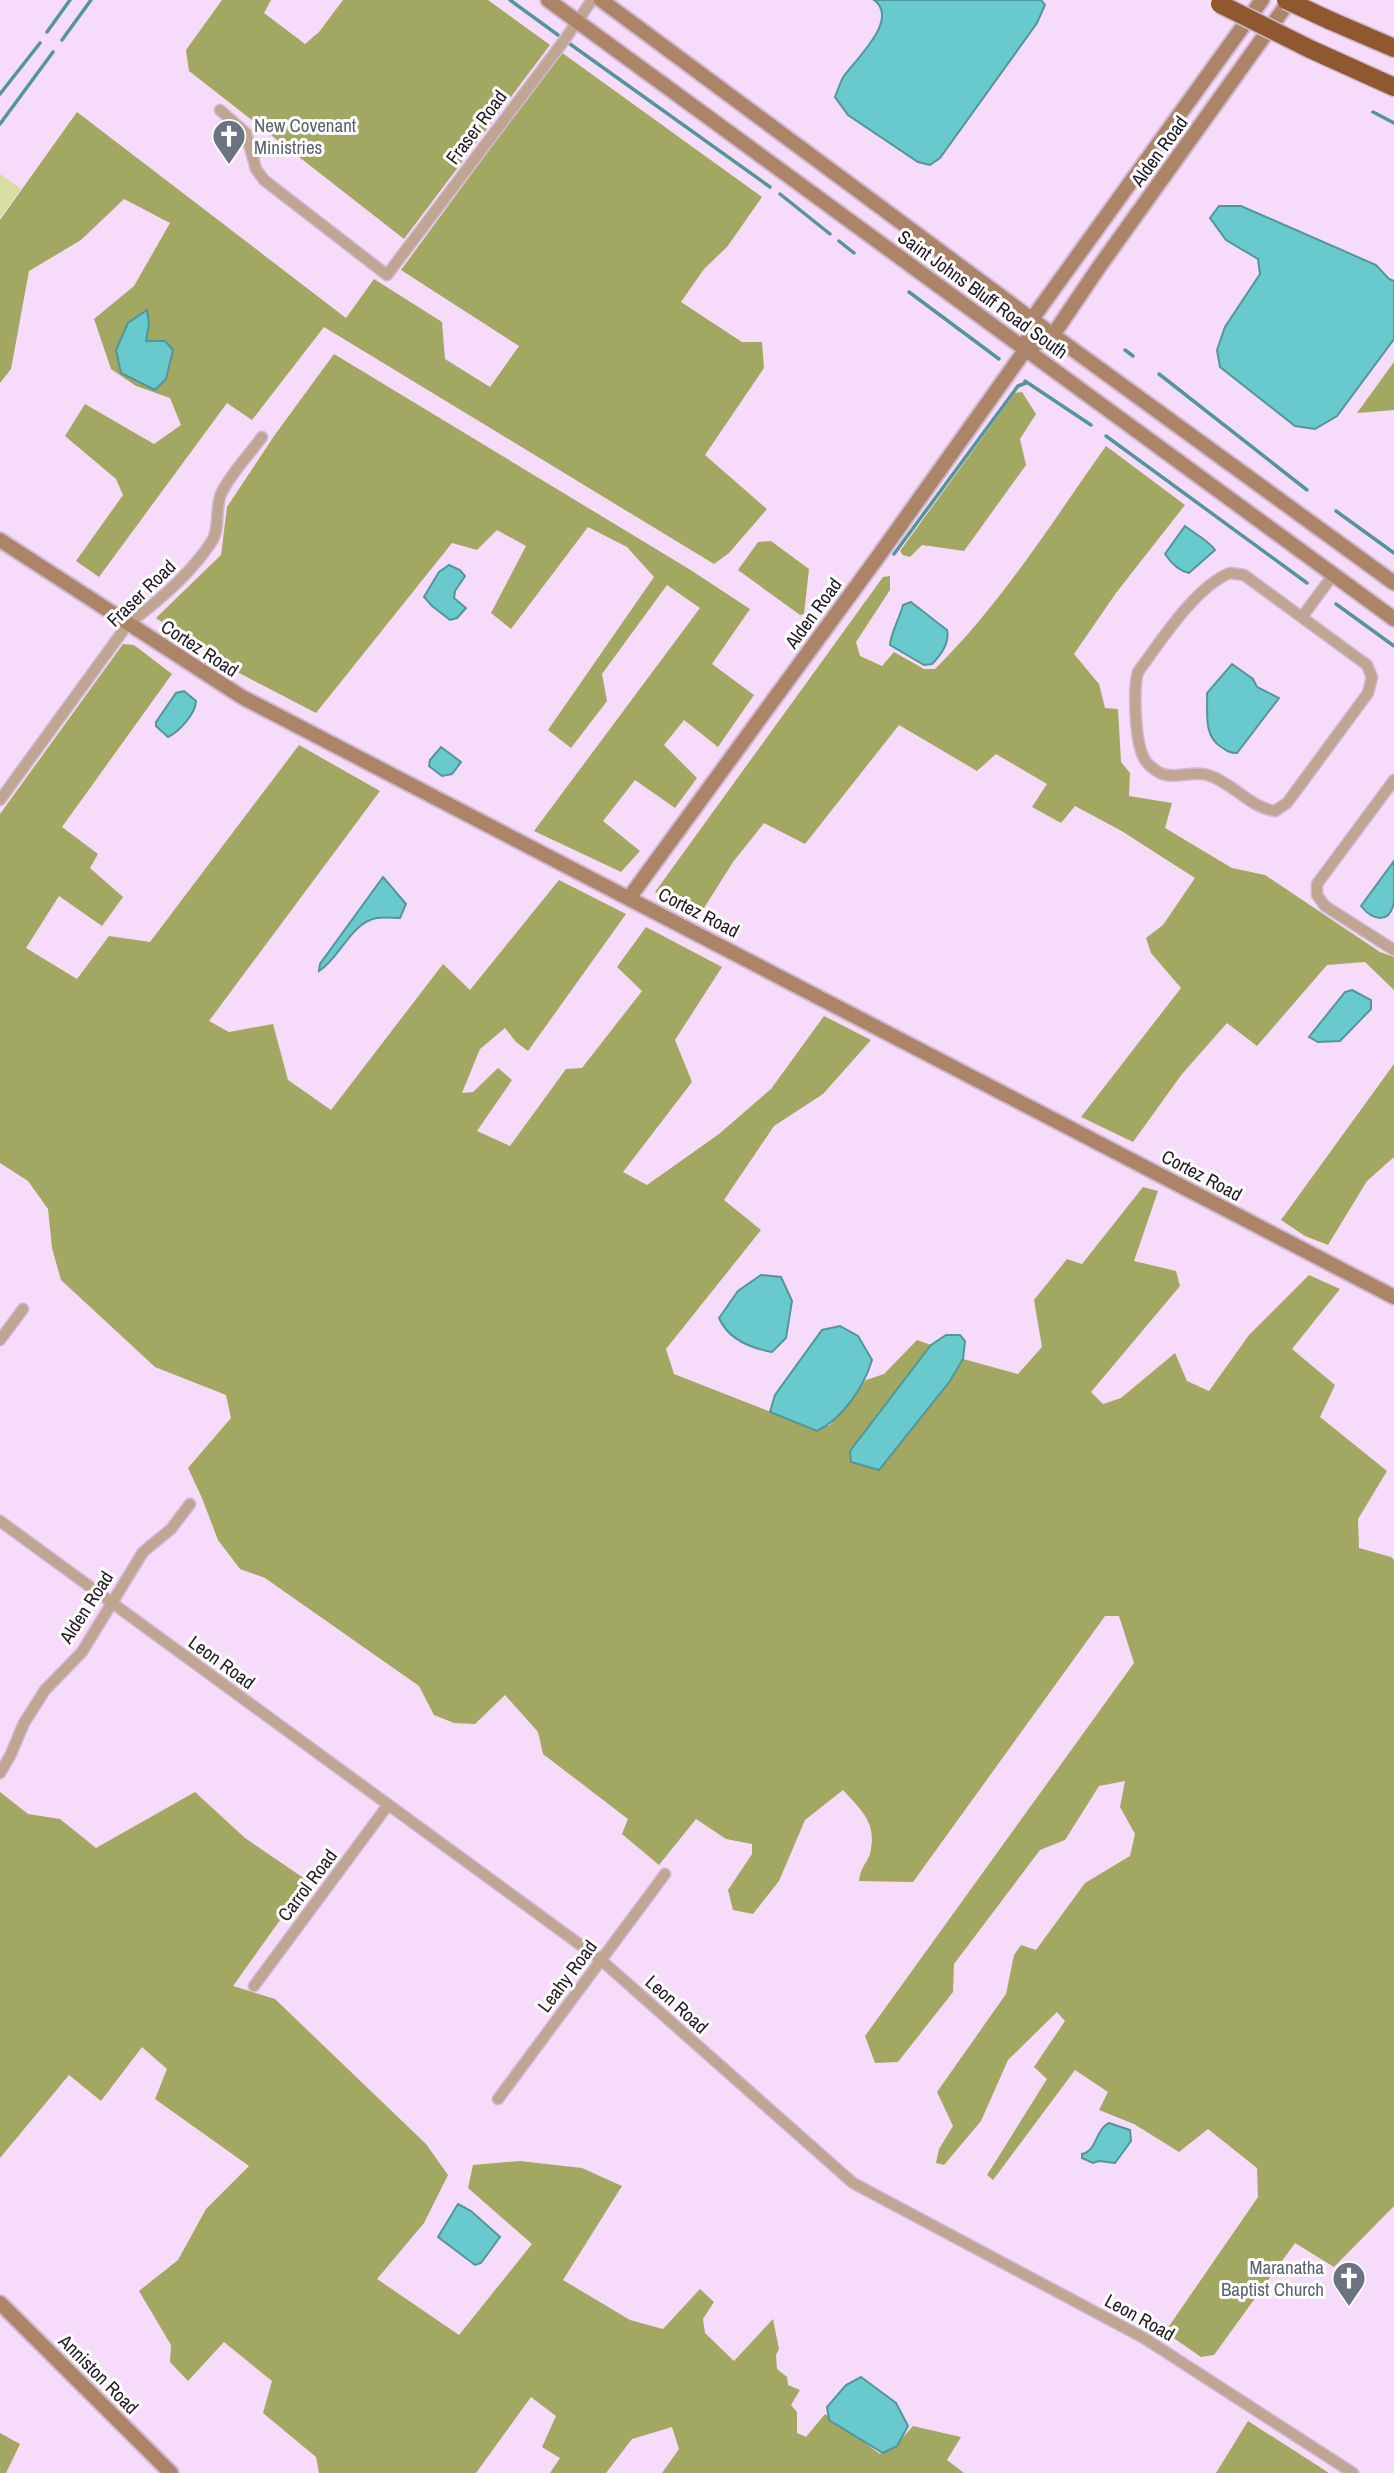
<svg xmlns="http://www.w3.org/2000/svg" width="1394" height="2473" viewBox="0 0 1394 2473" font-family="'Archivo Narrow',sans-serif">
	<rect width="100%" height="100%" fill="#f6dcfa"/>
	<path fill="#d9dea2" d="M0,174L21,189L0,218Z"/>
	<path fill="#a2a761" d="M222,0H271L264,13L305,44L319,32L343,0H488L550,45L404,239L189,71L186,50Z
		M561,52L762,197L727,247L704,269L681,302L742,342H762L764,368L705,455L767,509L729,553L714,564L324,327L252,420L227,403L99,577L76,561L123,495L116,479L65,436L85,404L154,444L181,425L170,398L136,386L111,369L94,319L134,286L170,223L124,199L81,240L29,271L11,369L0,383V220L77,112L346,318L374,279L442,322L445,359L490,387L519,346L401,270Z
		M334,354L689,569L750,609L712,664L754,695L718,747L684,720L664,745L697,778L675,808L635,780L603,821L640,851L621,872L534,831L700,608L667,585L602,674L607,701L571,748L548,730L654,577L627,547L588,527L511,629L491,613L526,546L497,530L477,550L452,543L316,713L237,672L156,618L221,555L227,507L274,436Z
		M1394,362V410L1357,413Z
		M1022,392L1036,414L1020,439L1026,465L964,551L922,545L910,557L903,555L900,551L1015,393Z
		M1106,446L1185,505L1116,593L1074,654L1099,684L1105,708L1118,709L1121,762L1130,773L1129,796L1172,803L1165,828L1232,868L1265,875L1380,952L1394,957V990L1365,962L1327,965L1257,1046L1227,1023L1182,1074L1133,1142L1081,1117L1181,988L1151,953L1146,938L1163,925L1195,878L1120,830L1075,806L1061,823L1032,807L1047,784L996,754L977,771L899,725L805,844L764,823L733,862L699,916L655,892L883,577L890,576V590L856,642L860,656L882,666L894,652L924,669H935C1002,603 1052,522 1106,446Z
		M771,541L809,569L804,614L800,615L738,570L758,542Z
		M123,644L134,645L172,674L62,827L98,854L90,868L123,897L102,926L59,896L26,948L77,979L109,936L150,942L299,745L380,791L209,1021L229,1032L273,1024L288,1080L331,1110L443,964L470,990L559,880L626,914L528,1051L516,1042L505,1028L480,1049L462,1093L473,1092L498,1068L512,1080L477,1131L510,1146L566,1069L582,1068L642,991L617,967L646,927L722,967L675,1040L692,1082L623,1172L647,1185L719,1134L771,1089L824,1016L871,1040L823,1094L774,1126L724,1200L761,1230L666,1349L674,1374L817,1430L830,1425L866,1380L884,1374L917,1340L931,1345L850,1451L879,1470L950,1382L963,1359L1018,1374L1042,1347L1034,1300L1067,1259L1082,1264L1143,1187L1158,1191L1134,1261L1176,1271L1180,1286L1091,1392L1103,1404L1121,1398L1175,1353L1187,1381L1209,1391L1249,1335L1309,1275L1340,1289L1292,1349L1335,1385L1320,1417L1387,1471L1358,1519L1359,1548L1391,1557L1394,1560V2206L1334,2267L1295,2243L1214,2355L1201,2357L1165,2332L1258,2197L1257,2168L1208,2129L1179,2152L1134,2124L1099,2110L1108,2092L1075,2070L993,2180L987,2175L1047,2079L1034,2067L1065,2021L1057,2012L1008,2060L981,2121L944,2165L936,2163L939,2149L953,2126L937,2092L1006,1994L1014,1955L1021,1945L1036,1950L1085,1883L1130,1856L1135,1834L1120,1807L1125,1781L1099,1786L1065,1840L1040,1850L954,1964L953,1992L898,2062L875,2063L865,2036L1134,1663L1119,1616H1105L913,1882L859,1881C861,1864 870,1861 871,1849C876,1821 860,1809 843,1790L805,1820L779,1881L753,1914L733,1910L728,1890L752,1854V1844L726,1839L696,1819L659,1865L622,1834L628,1819L543,1754L538,1732L505,1695L475,1724L454,1723L434,1715L419,1686L265,1578L240,1569L218,1540L202,1498L188,1468L231,1418L226,1395L155,1367L61,1280L52,1248L48,1209L28,1181L0,1163V814Z
		M1394,1064V1157L1367,1181L1328,1245L1305,1236L1281,1220Z
		M0,1792L28,1814L60,1819L96,1848L195,1792L245,1838L308,1881L233,1986L275,1999L426,2144L448,2175L424,2223L377,2279L459,2335L532,2244L468,2188L473,2165L520,2161L582,2168L622,2186L563,2280L630,2320L663,2329L700,2289L714,2302L703,2319L705,2333L734,2361L773,2319L779,2349L776,2355L777,2369L787,2377L788,2385L800,2390L791,2405L797,2412V2433L806,2437L825,2414L880,2454L897,2444L913,2426L961,2437L947,2460L964,2473H662L679,2449L672,2427L632,2439L606,2473H550L560,2458L542,2447L556,2416L531,2397L476,2473H319L316,2457L263,2413L272,2381L224,2342L188,2381L170,2362L171,2345L139,2291L178,2260L206,2209L249,2166L155,2099L167,2069L142,2047L101,2101L69,2075L0,2158Z
		M1248,2421L1329,2473H1216Z
		M0,2433L20,2444L6,2473H0Z"/>
	<path fill="#69cacd" stroke="#54959a" stroke-width="2" d="M874,0H1041L1045,5L1037,23L940,158L930,165L918,162L848,115L835,97C838,90 840,82 844,76C856,59 900,19 874,0Z
		M1219,206H1241L1376,265L1389,279L1394,281V339L1337,416L1315,429L1295,426L1220,367L1217,350L1225,327L1260,274L1258,259L1226,240L1210,218Z
		M147,310L149,324L146,341H165L173,350L166,379L155,390L121,373L116,350L128,323Z
		M1185,526C1194,533 1210,542 1215,550L1189,573C1179,571 1171,563 1165,554Z
		M449,565L460,570L465,576L455,591L454,598L466,608L457,618L450,620L432,606L424,597L439,572Z
		M911,602L947,630C950,643 941,655 932,664L924,665L890,645C890,635 900,617 903,605Z
		M1232,664L1253,679L1257,687L1279,698L1237,753C1230,753 1227,751 1221,747C1203,735 1208,713 1207,693Z
		M184,691L196,701C196,713 179,732 168,737L156,726V722L176,693Z
		M441,747L461,762L452,774L442,776L429,766L430,760Z
		M1394,861C1394,874 1394,889 1394,902C1390,924 1373,921 1361,906Z
		M383,877L406,904L400,918C393,918 385,917 377,918C350,923 341,957 319,971L320,964Z
		M1352,990L1371,1000V1009L1340,1041L1318,1042L1309,1037L1345,992Z
		M761,1275L781,1277L792,1301L786,1338L772,1352C750,1348 728,1339 719,1318L738,1291Z
		M840,1326L858,1336L872,1360C864,1387 842,1419 817,1431L770,1412L775,1395L822,1330Z
		M946,1335H960L965,1341L963,1359L950,1381L879,1470L851,1462L850,1451L931,1345Z
		M1109,2123L1130,2130L1131,2141L1115,2163L1099,2161L1093,2163L1082,2158V2154C1097,2151 1095,2130 1109,2123Z
		M458,2204L471,2211L500,2237L481,2263L475,2265L438,2237Z
		M861,2377L896,2403L908,2426L897,2446L883,2453L829,2420L827,2407L846,2385Z"/>
	<g fill="none" stroke-linecap="round" stroke-linejoin="round">
		<path stroke="#54959a" stroke-width="3.5" d="M510,0L558,35
			M47,32L70,0
			M62,40L91,0
			M570,44L770,187
			M0,94L40,43
			M1373,112L1394,123
			M0,124L53,52
			M780,194L830,234
			M839,241L854,253
			M909,292L999,359
			M1125,350L1133,356
			M1159,374L1307,490
			M1025,381L1091,425
			M1106,436L1307,583
			M1336,511L1394,553
			M894,554L1018,386L1026,383
			M1336,604L1394,646"/>
		<defs>
			<path id="street" d="M220,110L246,133L256,169L264,180L387,275L563,42L592,0
				M1230,573L1244,575L1367,665L1372,677L1368,693L1287,803L1275,811C1249,807 1233,783 1208,775C1193,770 1175,780 1160,773C1154,770 1146,763 1144,758C1135,742 1133,689 1138,672C1160,642 1196,586 1230,573Z
				M1302,617L1333,575
				M1394,780L1317,884V895L1325,906L1394,950
				M0,800L128,624C159,601 191,574 212,541C220,529 215,508 221,494C230,474 249,455 262,437
				M0,1340L23,1309
				M0,1521L601,1960L853,2183L1144,2338L1353,2473
				M0,1773L10,1756L24,1723L45,1690L82,1652L143,1552L171,1529L190,1504
				M254,1986L388,1805
				M498,2099L665,1874"/>
			<path id="secondary" d="M548,0L1394,619
				M601,0L1053,335L1394,583
				M1026,349L1053,335L1099,267L1290,0
				M0,540L242,697L1394,1297
				M629,898L880,554L1026,349L1032,319L1262,0
				M0,2303L171,2473"/>
			<path id="highway" d="M1329,20L1394,48
				M1310,49L1394,87"/>
		</defs>
		<use href="#street" stroke="#d0b9d3" stroke-width="13"/>
		<use href="#secondary" stroke="#d0b9d3" stroke-width="18"/>
		<use href="#highway" stroke="#d0b9d3" stroke-width="21"/>
		<use href="#street" stroke="#c0a592" stroke-width="10"/>
		<use href="#secondary" stroke="#ac8568" stroke-width="14"/>
		<use href="#highway" stroke="#8f582e" stroke-width="18"/>
		<defs>
			<path id="highway-bridge" d="M1286,0L1329,20
				M1220,4L1310,49"/>
		</defs>
		<use href="#highway-bridge" stroke="#d0b9d3" stroke-width="21" stroke-linecap="butt"/>
		<use href="#highway-bridge" stroke="#8f582e" stroke-width="18"/>
	</g>
	<defs>
		<symbol id="church-pin" viewBox="-11 -11 22 30"><path d="M0 17L-7.5 6A9.5 9.5 0 1 1 7.5 6Z" fill="#6b7280" stroke="#fff"/><path d="M-1.2-6h2.4v3.5h3.3v2.4h-3.3V6h-2.4V-.1h-3.3v-2.4h3.3Z" fill="#fff"/></symbol>
	</defs>
	<g fill-rule="evenodd">
		<use href="#church-pin" x="210" y="117" width="38" height="52"/>
		<use href="#church-pin" x="1330" y="2259" width="38" height="52"/>
	</g>
	<g text-anchor="middle" dominant-baseline="central" stroke-width="6" stroke-linejoin="round" paint-order="stroke">
		<g font-size="19" fill="#5b616d" stroke="#fff" text-anchor="start">
			<text x="254" y="125">New Covenant<tspan x="254" dy="22">Ministries</tspan></text>
			<text x="1324" y="2267" text-anchor="end">Maranatha<tspan x="1324" dy="22">Baptist Church</tspan></text>
		</g>
		<g font-size="19" fill="#221923" stroke="#fff">
			<text transform="translate(476 127) rotate(-53)">Fraser Road</text>
			<text transform="translate(1159 151) rotate(-54)">Alden Road</text>
			<text transform="translate(983 294) rotate(36)">Saint Johns Bluff Road South</text>
			<text transform="translate(141 593) rotate(-44)">Fraser Road</text>
			<text transform="translate(813 613) rotate(-54)">Alden Road</text>
			<text transform="translate(200 648) rotate(33)">Cortez Road</text>
			<text transform="translate(699 912) rotate(27)">Cortez Road</text>
			<text transform="translate(1202 1175) rotate(28)">Cortez Road</text>
			<text transform="translate(86 1607) rotate(-57)">Alden Road</text>
			<text transform="translate(222 1662) rotate(36)">Leon Road</text>
			<text transform="translate(307 1885) rotate(-53)">Carrol Road</text>
			<text transform="translate(567 1976) rotate(-53)">Leahy Road</text>
			<text transform="translate(677 2004) rotate(42)">Leon Road</text>
			<text transform="translate(1140 2317) rotate(29)">Leon Road</text>
			<text transform="translate(99 2374) rotate(45)">Anniston Road</text>
		</g>
	</g>
</svg>
